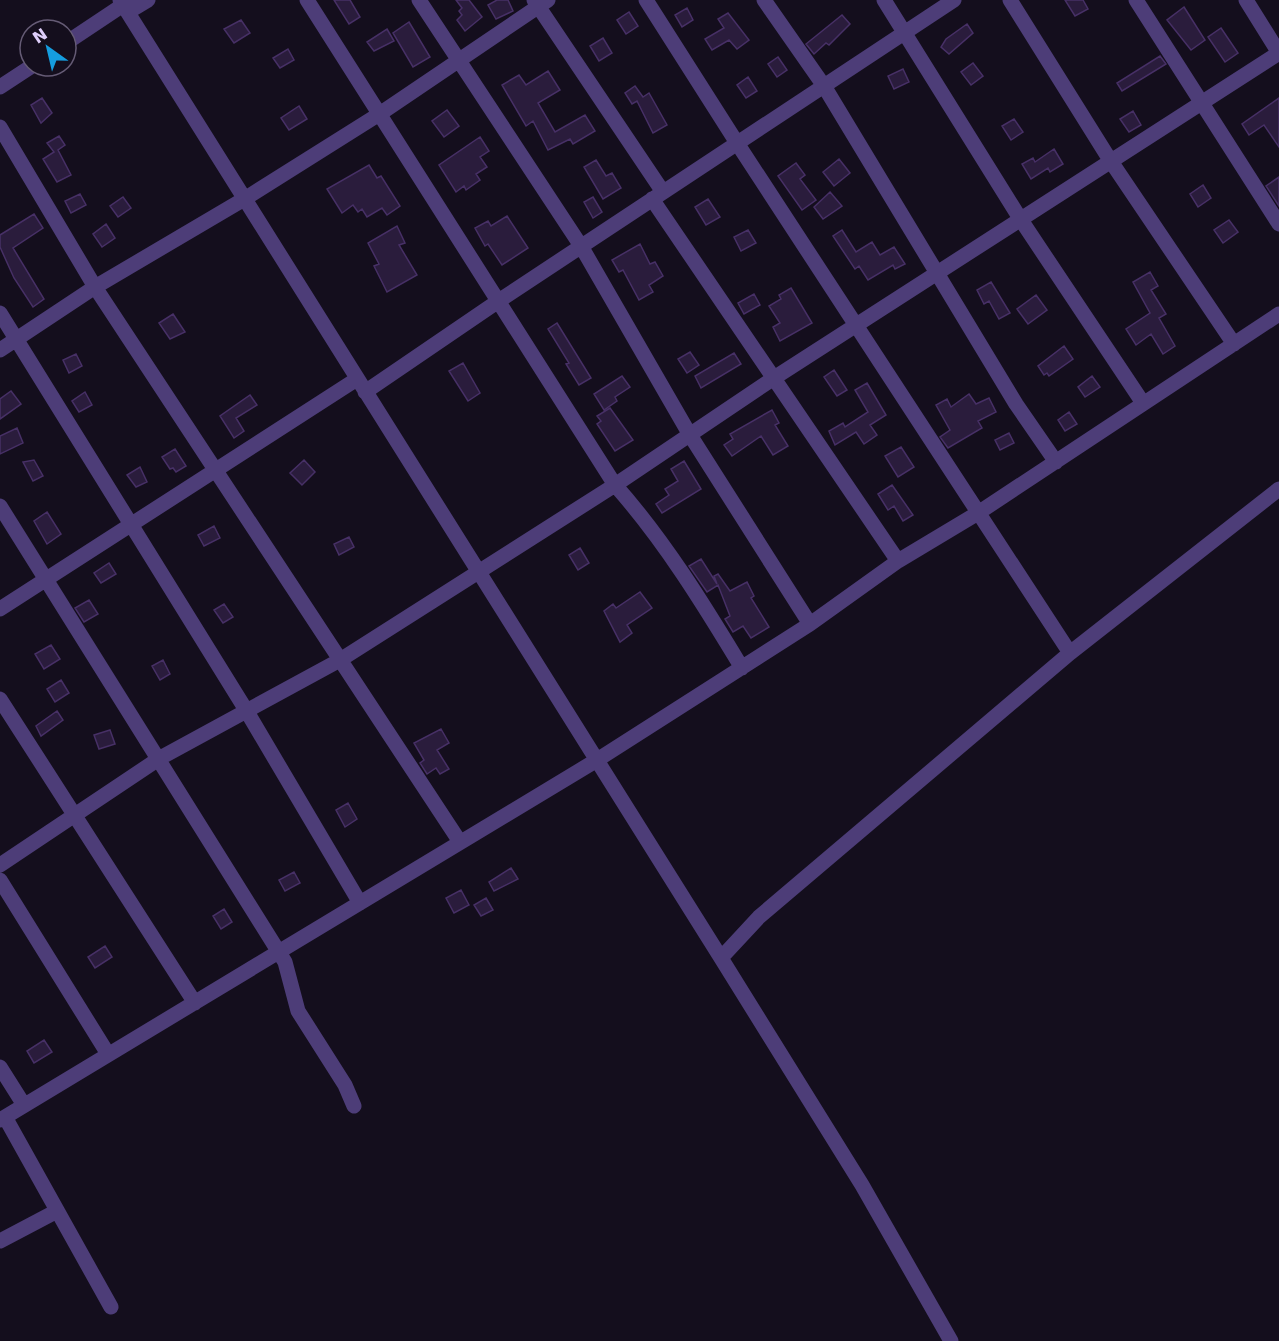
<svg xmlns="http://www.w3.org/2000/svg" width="1279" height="1341" viewBox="0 0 1279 1341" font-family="'DejaVu Sans',sans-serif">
	<rect width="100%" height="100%" fill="#140e1d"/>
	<path fill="#2a1c3c" stroke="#473066" stroke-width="1.5" d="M334,0H350L360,17L349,24Z
		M456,0H469L482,17L465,31L457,20L462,15L459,11L462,8Z
		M497,0H508L513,11L496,19L488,5Z
		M1065,0H1083L1088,9L1075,16Z
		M1184,7L1205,40L1191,50L1167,20Z
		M687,8L693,20L682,27L675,15Z
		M629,12L638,26L626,34L617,20Z
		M728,13L749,40L737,49L729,40L712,50L705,39L724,28L718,19Z
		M842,15L850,24L829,45L826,43L814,54L806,44Z
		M241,20L250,33L234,43L224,29Z
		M409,22L430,57L413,67L393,33Z
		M967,24L973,33L949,54L941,47L946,39Z
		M1221,28L1238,53L1225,62L1208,37Z
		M387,29L394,41L374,51L367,42Z
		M603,38L612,53L599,61L590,46Z
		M288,49L294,60L280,68L273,58Z
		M1160,56L1166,64L1122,91L1117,83Z
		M778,57L787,70L777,77L768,64Z
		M973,63L983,76L971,85L961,72Z
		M903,69L909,82L894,89L888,76Z
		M548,71L560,90L538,103L555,132L585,115L595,131L573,144L570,139L548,150L533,121L526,126L502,85L519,75L526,85Z
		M748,77L757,91L746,98L737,85Z
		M635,86L643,97L649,93L667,125L653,133L637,101L632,104L625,93Z
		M42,98L52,113L41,123L31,105Z
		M1279,98V147L1264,125L1249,135L1242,124Z
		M299,106L307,119L289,130L281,118Z
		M447,110L459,126L444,137L432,121Z
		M1133,111L1141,125L1129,132L1120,119Z
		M1014,119L1023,132L1011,140L1002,126Z
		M59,136L65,145L58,150L71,175L57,182L43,159L54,152L47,143Z
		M480,137L489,151L480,157L487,167L476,174L480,180L466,190L464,186L456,192L439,165Z
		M1054,149L1063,164L1050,172L1048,168L1031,179L1022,164L1033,158L1035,162Z
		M839,159L850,173L834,186L823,172Z
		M596,160L606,176L612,173L621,188L603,199L584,167Z
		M796,163L805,175L800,179L816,200L802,210L778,176Z
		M369,165L377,178L381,176L400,206L387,215L382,208L367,217L362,209L358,212L353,205L342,213L327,189Z
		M1279,177V206L1266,186Z
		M1203,185L1211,198L1198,207L1190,194Z
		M830,192L842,206L823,219L814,207Z
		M80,194L86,205L71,213L65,201Z
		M123,197L131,208L118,217L110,206Z
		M593,197L602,212L593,218L584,202Z
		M708,199L720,217L706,225L695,207Z
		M34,214L43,228L13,248L44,299L33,307L14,278L0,247V235Z
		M507,216L528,248L502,265L488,244L485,246L475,228L488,221L491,226Z
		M1229,220L1238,232L1223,243L1214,230Z
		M106,224L115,238L102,247L93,234Z
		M397,226L405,243L399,245L417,275L387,292L374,266L379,264L368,243Z
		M748,230L756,243L741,251L734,237Z
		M842,230L856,252L872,242L880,255L894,247L905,264L895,269L893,265L868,280L859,266L855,269L833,236Z
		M640,244L650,264L655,262L663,276L649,285L653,292L639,300L623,270L619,272L612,260Z
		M1150,272L1158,286L1151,290L1166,314L1159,318L1175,346L1163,354L1151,334L1136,345L1126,329L1150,313L1133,282Z
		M991,282L1010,313L999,319L989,301L984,304L977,290Z
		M791,288L812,323L780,341L773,327L780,323L769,306L781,299L779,295Z
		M754,294L760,305L744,314L738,303Z
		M1036,295L1047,310L1028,324L1017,309Z
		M173,314L185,332L170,339L159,323Z
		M557,323L591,378L579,385L566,364L569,363L548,329Z
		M1064,346L1073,359L1049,376L1047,373L1044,375L1038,366Z
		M690,352L699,365L687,373L678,359Z
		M734,353L741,364L701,388L695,376Z
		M76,354L82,366L69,373L63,360Z
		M463,363L480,393L468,401L449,371Z
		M834,370L847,390L837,396L824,377Z
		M622,376L630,387L615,397L617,401L604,410L594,394Z
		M1092,376L1100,387L1085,397L1078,387Z
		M867,383L886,415L870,425L877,435L864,444L856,432L835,445L829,431L843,423L845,427L868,412L855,390Z
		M11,391L21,404L0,419V399Z
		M85,392L92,405L79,412L72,401Z
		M969,394L976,404L989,398L996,412L978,421L982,428L948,448L940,437L950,430L936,405L947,399L951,407Z
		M250,395L257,405L236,418L244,431L234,438L220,416Z
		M610,408L633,440L615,451L597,424L601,421L597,416Z
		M772,410L779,423L775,425L788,446L773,455L761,436L732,456L724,445L733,439L730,434Z
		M1069,412L1077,424L1065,431L1058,420Z
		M17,428L23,443L0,454V436Z
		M1009,433L1014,443L1000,450L995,440Z
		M901,447L914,467L898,477L885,456Z
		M175,449L186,466L176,472L173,468L170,469L162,457Z
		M34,460L43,476L33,481L23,462Z
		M304,460L315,472L302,485L290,473Z
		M684,461L701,489L662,513L656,504L669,495L665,489L678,481L671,469Z
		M140,467L147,482L136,487L127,475Z
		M892,485L913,515L903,521L894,506L888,510L878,494Z
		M47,512L61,534L47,544L34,521Z
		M214,526L220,538L204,546L198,535Z
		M349,537L354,547L339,555L334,544Z
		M580,548L589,563L578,570L569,555Z
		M701,559L717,584L714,576L718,574L730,591L747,582L754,596L751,598L769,627L751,638L743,626L733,632L725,619L730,616L718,585L707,592L689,566Z
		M109,563L116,574L101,583L94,573Z
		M640,592L652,608L627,625L632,633L620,642L604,611L613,604L616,608Z
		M89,600L98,614L84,622L75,608Z
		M224,604L233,617L223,623L214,610Z
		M51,645L60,659L44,669L35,654Z
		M163,660L170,674L160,680L152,666Z
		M61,680L69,693L55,702L47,689Z
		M57,711L63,720L41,736L36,726Z
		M441,729L449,743L437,750L449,769L440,774L436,768L427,774L420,763L424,760L414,743Z
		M110,730L115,744L99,749L94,735Z
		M348,803L357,819L345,827L336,810Z
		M511,868L518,879L494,891L489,882Z
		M294,872L300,883L285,891L279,880Z
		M461,890L469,905L454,913L446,898Z
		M486,898L493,910L481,916L474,905Z
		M224,909L232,922L221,929L213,916Z
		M105,946L112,957L95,968L88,957Z
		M44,1040L52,1052L34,1063L27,1051Z"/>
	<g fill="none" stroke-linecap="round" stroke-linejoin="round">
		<path stroke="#4d3d78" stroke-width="15" d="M120,0L721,958L862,1185L951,1341
			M307,0L615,485C664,540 704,605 742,668
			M419,0L581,246L690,435L810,624
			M534,0L663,192
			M646,0L737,143L1070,653L759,917L721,958
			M764,0L824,86L1016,404L1056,462
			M884,0L1021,220L1143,403
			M1010,0L1110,160L1234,344
			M1136,0L1279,224
			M1246,0L1279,53
			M127,2L128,12L148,0
			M66,43L123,5
			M0,87L32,66
			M0,127L95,287L460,842
			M652,199L898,561
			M0,313L246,710L360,903
			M0,350L95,287L246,198L381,113L548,0
			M365,392L497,302L954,0
			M0,506L285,962L298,1011L345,1085L354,1106
			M0,609L357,379
			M1070,653L1279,489
			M0,699L195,1003
			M0,865L160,758L340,660L615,485L774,378L1279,53
			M0,880L108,1054
			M0,1067L24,1105
			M5,1117L111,1307
			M0,1120L597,760L810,624L898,561L978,513L1279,314
			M0,1241L57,1211"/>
	</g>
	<g transform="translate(48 48) rotate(326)"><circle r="28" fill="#140e1d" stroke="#655b75" stroke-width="1.5"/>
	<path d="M0-4.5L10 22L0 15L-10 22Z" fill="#159ddf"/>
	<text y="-9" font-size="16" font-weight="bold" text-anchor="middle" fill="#decefa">N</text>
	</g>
</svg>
